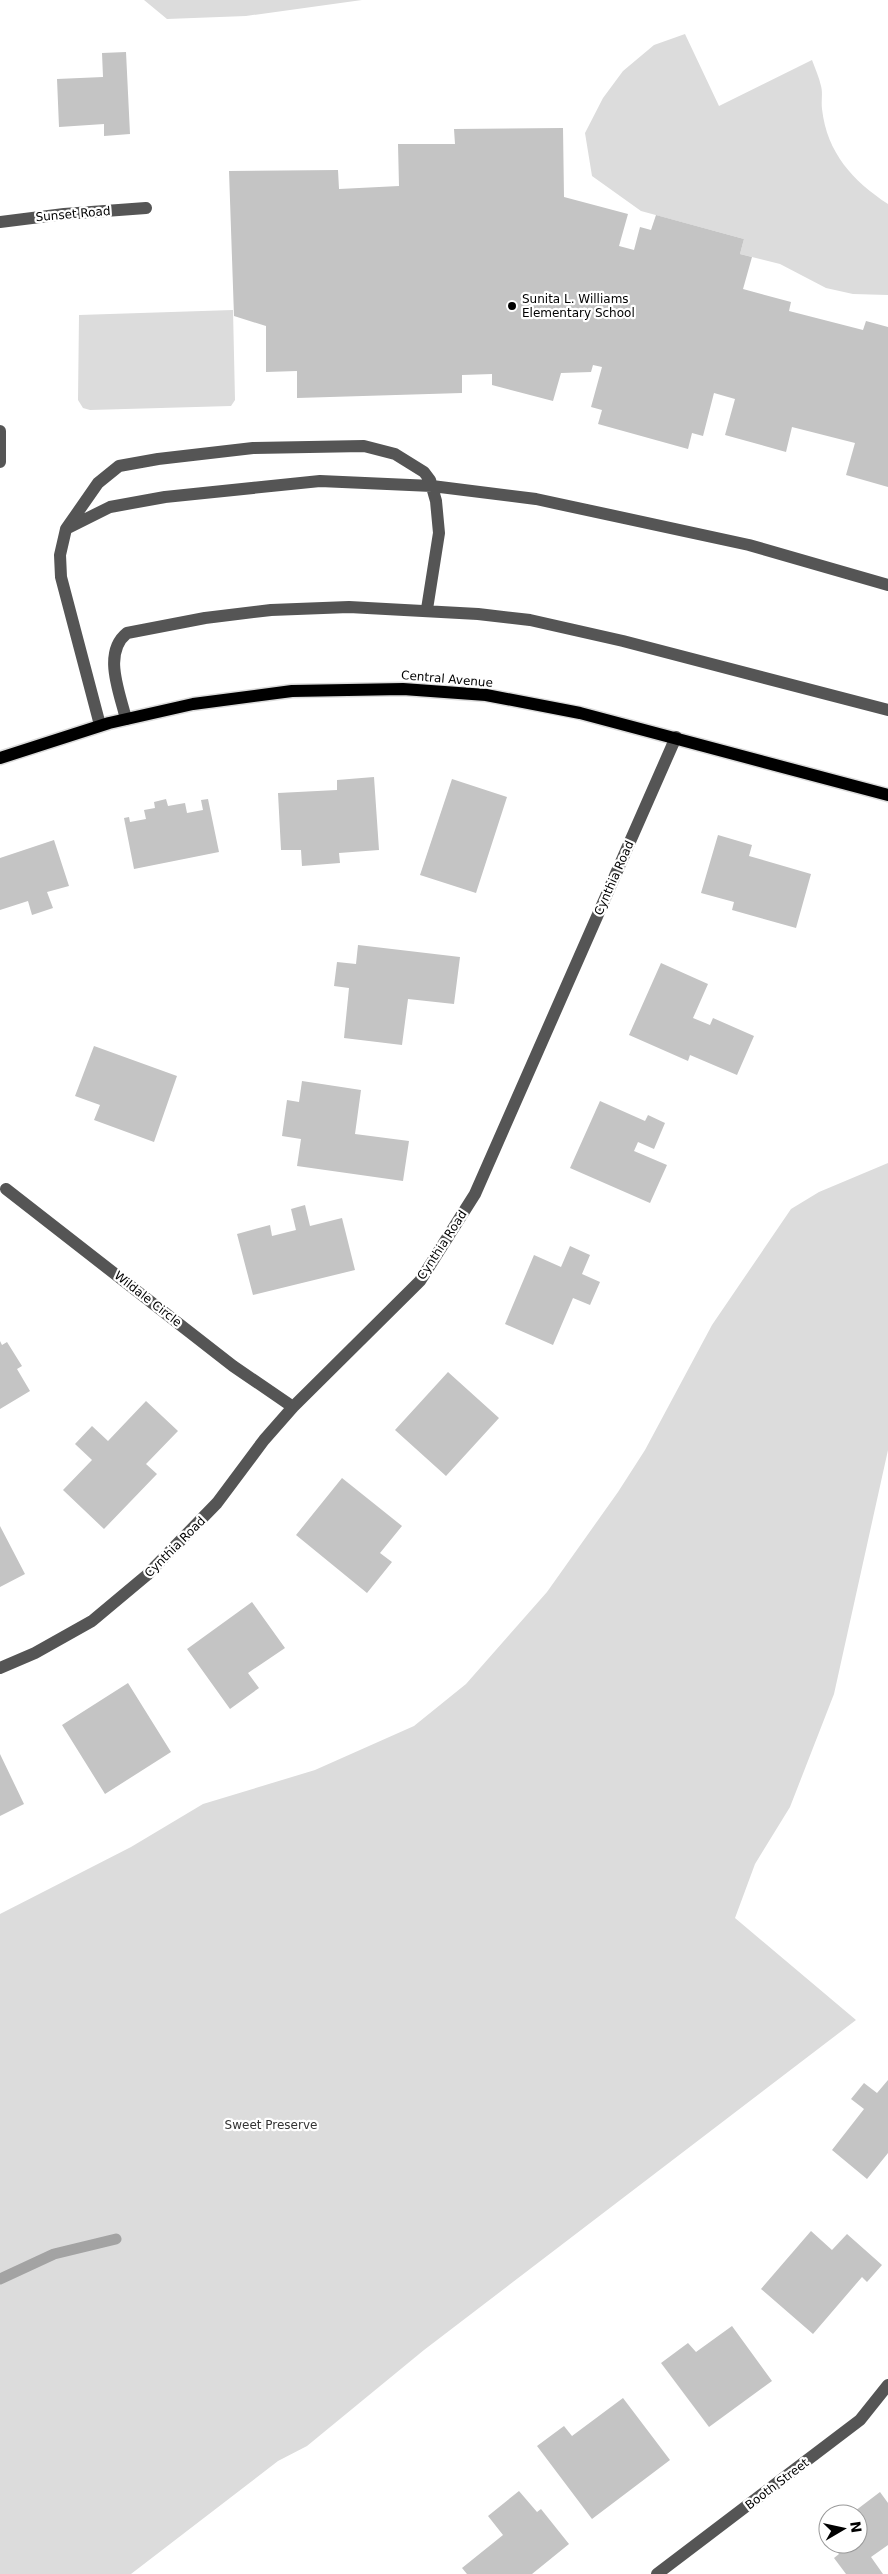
<svg xmlns="http://www.w3.org/2000/svg" width="888" height="2574" viewBox="0 0 888 2574" font-family="'DejaVu Sans',sans-serif">
	<rect width="100%" height="100%" fill="#fff"/>
	<path fill="#dcdcdc" d="M144,0H362L246,16L167,19Z
		M685,34L719,106L812,60C815,68 819,77 821,86C823,93 821,101 822,109C827,153 853,181 888,204V295L853,294L826,288L780,264L740,254L744,239L641,211L592,176L585,133L603,98L623,71L654,45Z
		M233,310L235,400L231,406L90,410L83,408L78,400L79,315Z
		M888,1163V1450L834,1694L790,1807L755,1864L735,1918L856,2020L424,2350L307,2446L278,2461L131,2574H0V1914L131,1847L203,1804L315,1770L414,1726L466,1684L547,1592L618,1492L645,1450L712,1325L791,1209L819,1192Z"/>
	<g fill="none" stroke-linecap="round" stroke-linejoin="round">
		<path stroke="#a3a3a3" stroke-width="11" d="M0,2279L54,2254L116,2239"/>
	</g>
	<path fill="#c4c4c4" d="M126,52L130,134L104,136V124L59,127L57,79L103,77L102,53Z
		M563,128L564,197L628,214L619,246L634,250L640,227L651,230L656,215L744,239L740,254L752,257L743,289L791,302L789,311L863,330L866,321L888,327V487L846,475L855,443L792,427L786,452L725,435L735,399L714,393L703,436L692,433L688,449L598,424L602,410L591,407L602,367L593,365L591,372L561,373L553,401L492,385V374L462,375V393L297,398V371L266,372V326L234,316L229,171L338,170L339,189L399,186L398,144H455L454,129Z
		M374,777L379,850L339,853L340,863L302,866L301,850H281L278,793L337,790V780Z
		M452,779L507,797L476,893L420,875Z
		M166,799L168,806L185,803L187,813L203,810L201,800L208,799L219,852L134,869L124,818L129,817L130,822L146,819L144,810L155,808L154,802Z
		M718,835L752,845L749,856L811,874L796,928L732,910L734,902L701,893Z
		M54,840L69,886L47,892L53,908L32,915L28,901L0,910V858Z
		M358,945L460,957L454,1004L408,999L402,1045L344,1038L349,988L334,986L337,962L356,964Z
		M661,963L708,984L693,1018L710,1025L713,1018L754,1036L737,1075L690,1055L688,1061L629,1035Z
		M94,1046L177,1076L154,1142L94,1120L100,1105L75,1096Z
		M302,1081L361,1090L355,1134L409,1141L403,1181L297,1166L301,1139L282,1136L287,1100L299,1102Z
		M600,1101L645,1121L648,1115L665,1123L654,1149L638,1142L634,1151L667,1165L650,1203L570,1168Z
		M305,1205L310,1226L342,1218L355,1270L253,1295L237,1234L270,1225L272,1236L296,1230L291,1209Z
		M570,1246L590,1255L582,1274L600,1282L590,1305L573,1298L553,1345L505,1324L534,1255L561,1267Z
		M0,1341L2,1345L7,1342L22,1366L17,1369L30,1391L0,1409Z
		M448,1372L499,1418L446,1476L395,1430Z
		M146,1401L178,1431L146,1464L157,1474L104,1529L63,1490L92,1460L75,1444L92,1426L108,1441Z
		M342,1478L402,1526L380,1553L392,1562L367,1593L296,1535Z
		M0,1526L25,1574L0,1587Z
		M252,1602L285,1648L248,1673L259,1688L230,1709L187,1649Z
		M128,1683L171,1752L105,1794L62,1725Z
		M0,1754L24,1804L0,1816Z
		M888,2080V2153L867,2179L832,2150L864,2109L851,2099L864,2083L877,2093Z
		M811,2231L832,2250L847,2234L882,2265L867,2282L862,2277L813,2334L761,2289Z
		M732,2326L772,2381L709,2427L661,2363L688,2343L696,2352Z
		M623,2398L670,2460L592,2519L537,2446L564,2426L572,2436Z
		M519,2491L537,2512L541,2509L569,2544L532,2574H467L462,2568L503,2535L488,2516Z
		M880,2492L888,2503V2545L871,2557L883,2574H846L834,2558L839,2554L832,2544H858V2514H851Z"/>
	<g fill="none" stroke-linecap="round" stroke-linejoin="round">
		<defs>
			<path id="major" d="M0,758L109,723L193,704L292,691L403,689L486,695L580,713L888,795"/>
		</defs>
		<use href="#major" stroke="#dbdbdb" stroke-width="15"/>
		<path stroke="#555" stroke-width="12" d="M0,222L64,214L146,208
			M0,431V462
			M66,529L110,507L165,497L320,481L432,486L536,499L749,545L888,585
			M126,719C120,693 102,653 127,633L205,618L271,610L349,607L478,614L530,620L623,641L888,710
			M100,725L61,577L60,555L66,529L98,483L119,466L158,459L253,448L364,446L395,454L424,472L430,480L436,501L439,533L427,609
			M6,1189L233,1366L293,1407
			M0,1668L35,1653L92,1621L147,1575L217,1503L264,1440L293,1407L420,1281L475,1194L676,737
			M657,2574L860,2420L888,2385"/>
		<use href="#major" stroke="#000" stroke-width="12"/>
	</g>
	<circle fill="#000" stroke="#fff" stroke-width="2" cx="512" cy="306" r="5"/>
	<g text-anchor="middle" dominant-baseline="central" stroke-width="4.5" stroke-linejoin="round" paint-order="stroke">
		<g font-size="12" fill="#000" stroke="#fff">
			<text transform="translate(73 214) rotate(-5)">Sunset Road</text>
			<text transform="translate(447 679) rotate(5)">Central Avenue</text>
			<text transform="translate(614 878) rotate(-66)">Cynthia Road</text>
			<text transform="translate(442 1245) rotate(-57)">Cynthia Road</text>
			<text transform="translate(148 1299) rotate(38)">Wildale Circle</text>
			<text transform="translate(175 1547) rotate(-45)">Cynthia Road</text>
			<text transform="translate(777 2484) rotate(-37)">Booth Street</text>
		</g>
		<g font-size="12" fill="#000" stroke="#fff" text-anchor="start">
			<text x="522" y="299">Sunita L. Williams<tspan x="522" dy="14">Elementary School</tspan></text>
		</g>
		<g font-size="12" fill="#333" stroke="#fff">
			<text x="271" y="2125">Sweet Preserve</text>
		</g>
	</g>
	<g transform="translate(843 2529) rotate(81)"><circle r="24" fill="#ffffff" stroke="#999999"/>
	<path d="M0-4L9 19L0 12L-9 19Z" fill="#000000"/>
	<text y="-8" font-size="14" font-weight="bold" text-anchor="middle" fill="#000000">N</text>
	</g>
</svg>
